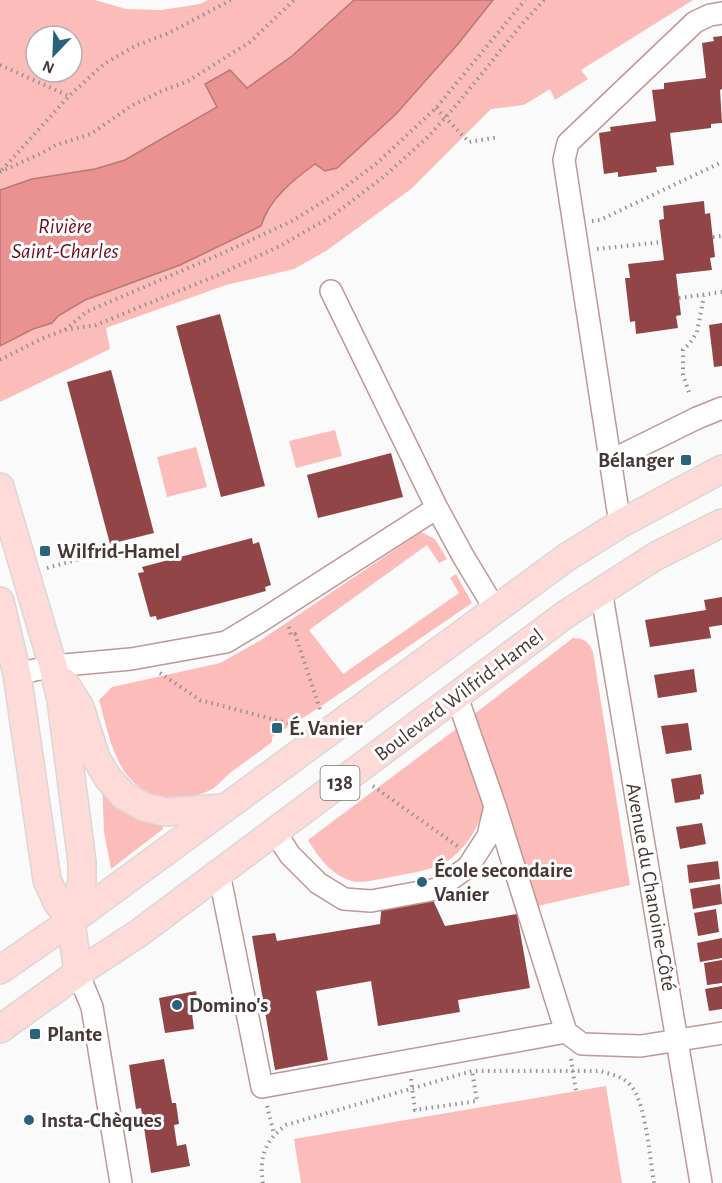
<svg xmlns="http://www.w3.org/2000/svg" width="722" height="1183" viewBox="0 0 722 1183" font-family="'Alegreya Sans',sans-serif">
	<rect width="100%" height="100%" fill="#fafafa"/>
	<path fill="#fcbcba" fill-rule="evenodd" d="M0,0H95L126,9L161,10L200,4L208,0H354L292,56L247,88L206,85L217,106L125,160L95,169L32,179L0,190ZM36,36H72V72H36Z
		M493,0H693L581,70L588,79L555,100L550,89L524,105L491,109L411,189L326,251L294,269L226,285L106,328L110,349L0,402V346L34,329L52,323L58,316L85,300L180,265L261,226L264,217L287,185L421,86Z
		M335,430L342,456L296,468L289,441Z
		M196,447L207,487L167,497L157,457Z
		M421,532L435,539L447,559L439,563L427,545L309,630L343,674L459,593L450,578L456,574L472,603L317,709L272,737V742C259,752 245,762 231,772C225,777 220,783 214,788C203,795 187,798 174,798C118,796 111,742 99,700L112,687L220,663L261,640Z
		M573,638C584,638 589,642 593,652L630,885L533,907L473,715Z
		M460,726C464,740 485,793 484,804C481,827 461,856 440,865C423,872 404,874 386,878C372,880 359,885 346,879C329,872 317,855 308,840Z
		M102,779L162,822L163,829L111,869L104,832Z
		M606,1086L622,1183H301L294,1139Z"/>
	<path fill="#e99291" stroke="#b97776" stroke-width="1.5" d="M354,0H493L458,44L396,114L337,168L325,171L315,164C293,180 269,199 261,226L180,265L85,300L58,316L52,323L33,329L0,346V190L32,179L95,169L125,160L217,107L205,84L230,70L247,88L292,56Z"/>
	<path fill="#924546" d="M722,36V89L720,90L722,123L711,124V128L670,133L674,165L656,167L657,172L618,177V172L604,174L599,133L611,131L610,127L656,121L652,90L664,89V83L706,78L702,43L714,41L713,37Z
		M704,201L705,214L710,213L715,257L710,258L712,270L676,274L681,315L676,316L678,328L636,334L635,321L630,322L625,278H630L628,264L664,260L659,220L664,219L663,206Z
		M220,314L265,486L221,497L176,326Z
		M722,323V366L714,367L709,325Z
		M111,370L154,533L110,544L67,382Z
		M391,453L403,497L318,518L307,475Z
		M252,538L253,544L259,542L271,585L265,587L266,591L157,620L156,616L150,617L138,573L144,572L142,567Z
		M722,597V625L709,627L711,638L650,647L645,620L706,610L704,600Z
		M694,669L697,692L658,698L654,675Z
		M688,723L692,750L666,754L661,726Z
		M701,774L704,794L700,795V799L675,803L671,779Z
		M702,823L706,844L680,849L676,827Z
		M718,861L720,879L689,883L687,865Z
		M720,884L722,904L693,909L690,889Z
		M426,885L445,926L517,914L530,988L458,1000L460,1012L378,1026L371,981L316,991L328,1060L275,1070L252,936L275,933L277,941L380,924L383,892Z
		M716,909L719,932L698,936L694,913Z
		M722,938V958L700,962L697,943Z
		M722,960V983L707,985L704,963Z
		M722,986V1009L709,1011L705,989Z
		M196,991L199,1012L192,1013L194,1029L165,1033L159,998Z
		M164,1059L172,1103H176L179,1124L174,1125L177,1146L186,1144L190,1166L151,1173L141,1108L136,1109L129,1065Z"/>
	<g fill="none" stroke-linecap="round" stroke-linejoin="round">
		<defs>
			<path id="minor" d="M331,291L437,508
				M610,461L697,418L722,408
				M620,524L564,160L568,143L695,22L710,15L722,13
				M601,590L701,1183
				M17,674L53,666L131,659L226,642L261,621L437,508L463,556L495,609
				M495,806L566,1032L582,1044L641,1046L722,1033
				M275,832L290,855L318,883L344,899L371,901L437,889L468,867L488,836L495,806L457,697
				M219,873L262,1087L566,1032
				M78,973L92,1007L121,1183"/>
			<path id="major" d="M0,487L53,666L61,700L82,862V881L71,921L78,973
				M0,601L17,674L47,880L57,902L71,921
				M64,682L80,707L96,758L108,778L123,795L144,807L165,812L223,808
				M0,970L71,921L567,557L620,524L722,469
				M0,1029L78,973L139,933L566,614L656,556L722,523"/>
		</defs>
		<use href="#minor" stroke="#c09796" stroke-width="24"/>
		<use href="#major" stroke="#dad7d7" stroke-width="30"/>
		<path stroke="#99908f" stroke-width="4" stroke-dasharray="1.5 4.5" stroke-linecap="butt" d="M0,65L69,96
			M436,108L469,142L499,137
			M2,170L69,96L104,64L135,46L169,33L231,0
			M0,172L40,154L56,145L91,134L131,106L162,91L188,81L250,42L294,0
			M592,221L600,220L722,162
			M713,237L722,236
			M597,249L662,242
			M679,298L722,292
			M65,330L86,312L223,253L292,221L337,193L377,163L436,108L525,0
			M0,360L39,340L64,330L96,325L218,275L282,245L332,216L382,178L426,139L459,102L521,25L544,0
			M689,392L683,375V350L690,343L697,332L704,296
			M47,568L91,556
			M289,627L291,635L295,634L320,709
			M160,673L200,700L295,725
			M373,786L460,848
			M571,1059L576,1091
			M411,1079L415,1110L477,1101L472,1070
			M267,1106L274,1134
			M263,1183C259,1156 265,1141 286,1125L472,1071H600C611,1074 625,1077 632,1087C646,1105 650,1160 654,1183"/>
		<use href="#minor" stroke="#fff" stroke-width="21"/>
		<use href="#major" stroke="#fedad9" stroke-width="27"/>
	</g>
	<g fill="#2a627c" stroke="#fff" stroke-width="2">
		<rect x="680" y="454" width="12" height="12" rx="3"/>
		<rect x="39" y="545" width="12" height="12" rx="3"/>
		<rect x="271" y="722" width="12" height="12" rx="3"/>
		<circle cx="422" cy="882" r="6"/>
		<circle cx="177" cy="1005" r="6"/>
		<rect x="29" y="1028" width="12" height="12" rx="3"/>
		<circle cx="29" cy="1120" r="6"/>
	</g>
	<g text-anchor="middle" dominant-baseline="central" stroke-width="6" stroke-linejoin="round" paint-order="stroke">
		<rect fill="#fff" stroke="#7f7372" stroke-width="1.5" x="320.5" y="766" width="39" height="34" rx="4.5"/>
		<g font-size="20" font-weight="bold" fill="#483736">
			<text x="340" y="783">138</text>
		</g>
		<g font-size="21" font-weight="bold" fill="#483736" stroke="#fff" text-anchor="start">
			<text x="674" y="460" text-anchor="end">Bélanger</text>
			<text x="57" y="551">Wilfrid-Hamel</text>
			<text x="289" y="728">É. Vanier</text>
			<text x="434" y="870">École secondaire<tspan x="434" dy="24">Vanier</tspan></text>
			<text x="189" y="1005">Domino's</text>
			<text x="47" y="1034">Plante</text>
			<text x="41" y="1120">Insta-Chèques</text>
		</g>
		<g font-size="21" fill="#483736" stroke="#fff">
			<text transform="translate(459 695) rotate(-37)">Boulevard Wilfrid-Hamel</text>
			<text transform="translate(651 887) rotate(80)">Avenue du Chanoine-Côté</text>
		</g>
		<g font-size="22" font-style="italic" fill="#730a1b" stroke="#fff">
			<text x="65" y="226">Rivière<tspan x="65" dy="25">Saint-Charles</tspan></text>
		</g>
	</g>
	<g transform="translate(54 54) rotate(203)"><circle r="28" fill="#ffffff" stroke="#b6afaf" stroke-width="1.5"/>
	<path d="M0-4.5L10 22L0 15L-10 22Z" fill="#2a627c"/>
	<text y="-9" font-size="16" font-weight="bold" text-anchor="middle" fill="#483736">N</text>
	</g>
</svg>
